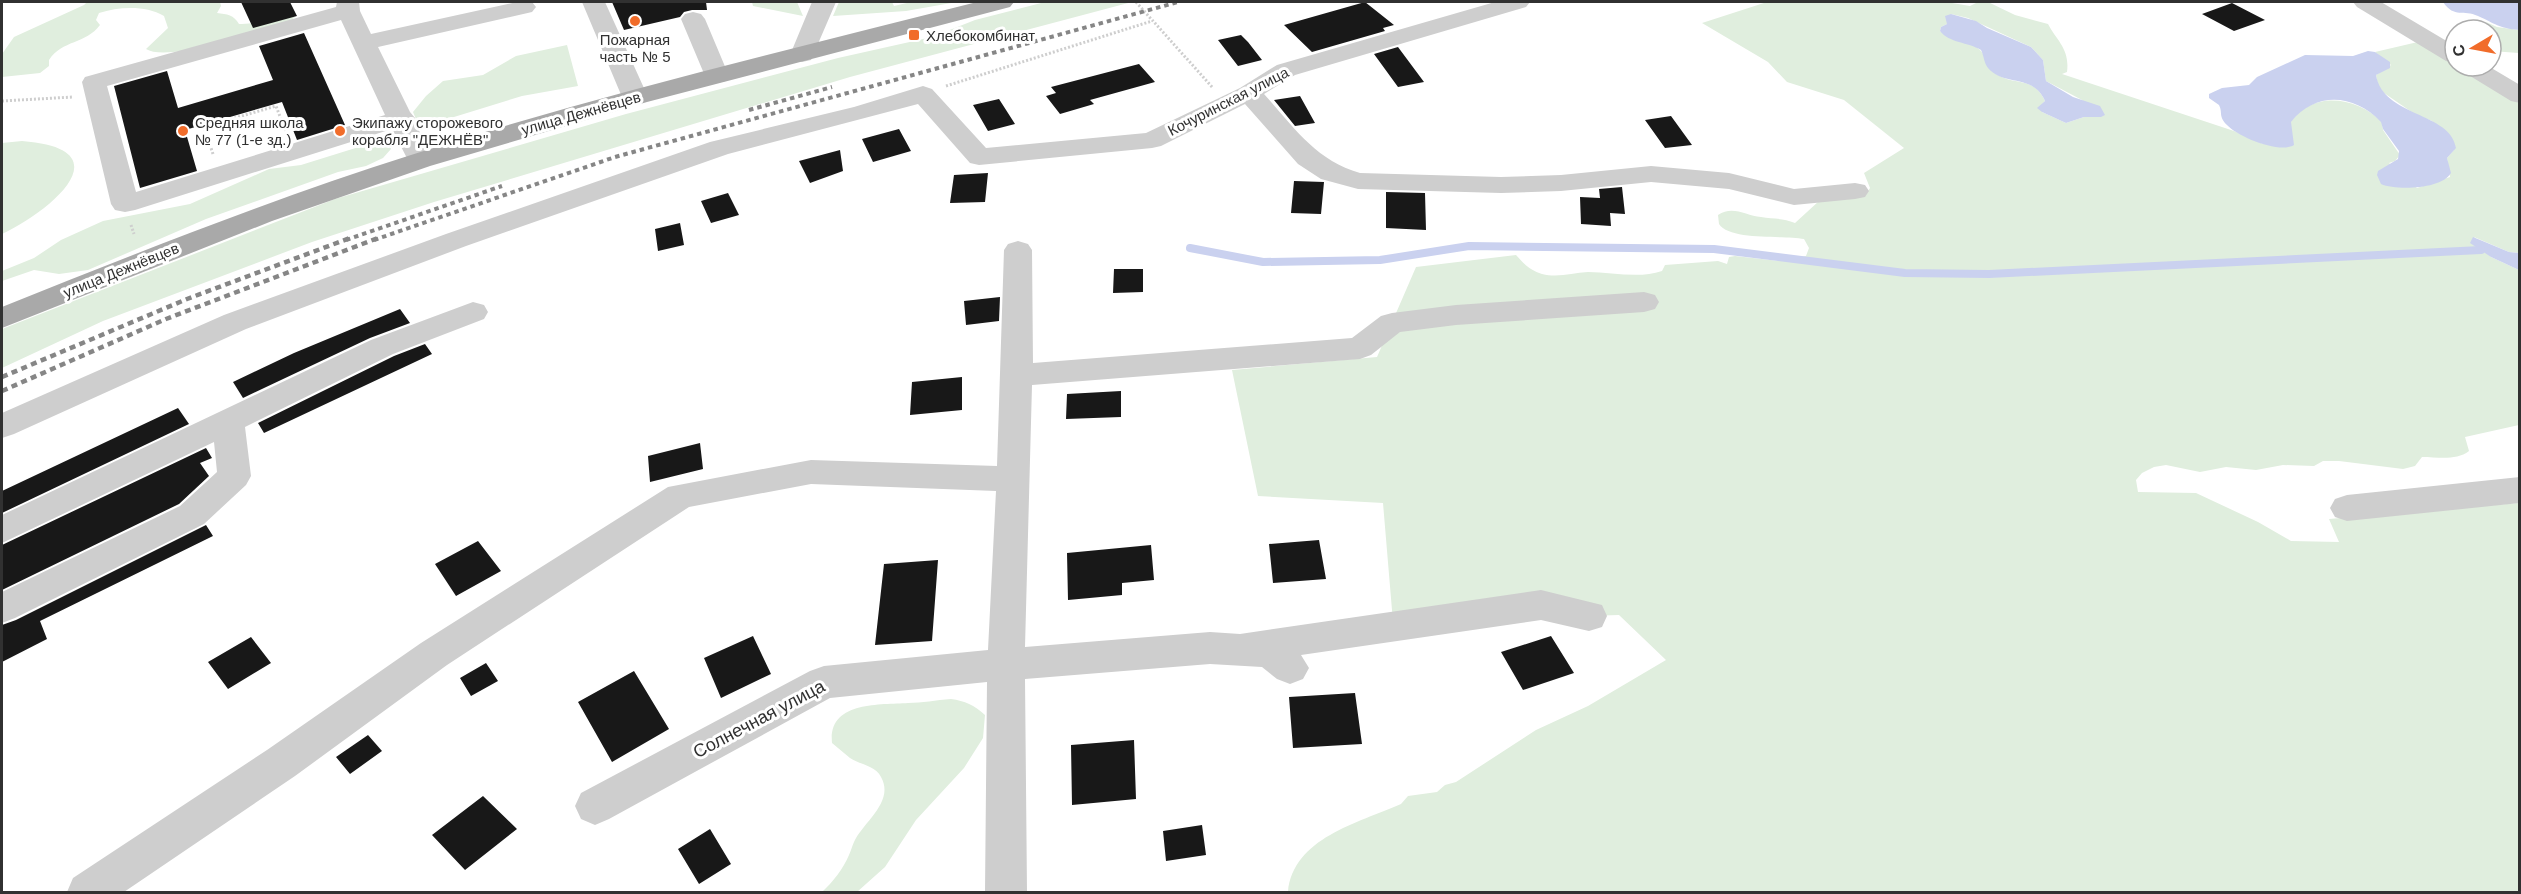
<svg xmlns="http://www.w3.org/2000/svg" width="2521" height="894" viewBox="0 0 2521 894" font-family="Helvetica,sans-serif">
	<rect width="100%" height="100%" fill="#fff"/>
	<path fill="#e0eede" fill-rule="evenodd" d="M87,2H220L221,6L217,13C227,14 234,15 239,24C259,25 276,15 295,17L286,24C259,31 168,63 146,49L168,28L164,16C145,5 119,7 99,13L96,20L100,25C86,44 62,40 49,60V66L40,73L2,77V54L14,37L84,5Z
		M752,2H797L803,16L753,6Z
		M839,2H892L894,6L911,2H957L906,11L833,16Z
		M1045,2H1132L850,77L434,202L312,242L103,321L2,368V329L335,199L626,114L838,58L932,37L975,20Z
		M1767,2H1946L1970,6L1978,2H1988L2015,15L2048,24C2057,41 2070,49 2067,72L2062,74L2234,131L2263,144L2293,141L2289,125C2310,90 2356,96 2382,122L2383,130L2400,155L2395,161L2389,163L2417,188L2450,177L2447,158L2454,150L2432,121L2416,115L2384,93L2378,85L2376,75L2391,65L2375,52L2422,41L2455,62V66H2461L2519,103V253L2509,252L2474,237L2491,257L2519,270V425L2465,437L2469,451C2456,461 2438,457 2422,457L2415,466L2403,469L2339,461H2323L2314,466L2283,465L2256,470L2226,467L2200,472L2166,465L2154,467L2142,473L2136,480L2138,492L2196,493L2258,522L2291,541L2339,542L2329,519L2519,503V892H1288C1293,838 1358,823 1401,804L1408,796L1437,792L1445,785L1456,782L1536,730L1588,706L1666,660L1619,615L1393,622L1383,503L1258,496L1232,370L1377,357L1416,267L1516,255C1524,264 1530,270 1542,274C1558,278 1572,273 1588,272C1612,272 1639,279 1662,271L1665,265L1718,261L1727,264L1729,257L1735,256L1779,261L1806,256L1809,248L1804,239C1784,235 1730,241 1719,224L1718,215C1733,205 1746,216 1761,217C1773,219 1783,218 1795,223L1819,201L1865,196L1870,188L1864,173L1904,148L1844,100L1787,82L1768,62L1702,23ZM1951,14L1968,18L2031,47L2043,60L2046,81L2082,100L2101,117H2084L2066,123L2042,112V104L2045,101C2033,76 2016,86 1998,75C1982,65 1988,57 1979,49C1967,39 1953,41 1940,31L1941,27L1947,24V20Z
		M2486,22L2497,27L2519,30V53L2491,51V30H2479L2490,29Z
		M567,45L578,86L522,96L441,121L427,122L416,119L413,112L426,96L443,81L483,75L516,56Z
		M22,141C127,149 49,212 2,234V143Z
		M389,145L391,149L383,158L366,166L338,172L206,219L88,270L59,274L34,270L2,281V271L34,258L61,240L103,221L190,204L269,169L301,165L362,146Z
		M951,699C965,701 974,705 985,715L983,738L964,768L916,820L885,867L857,892H822C833,882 843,869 849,855C851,851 852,846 854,842C863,822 895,802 881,777C875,765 860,765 850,758C844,753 838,748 832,743C828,701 879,705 908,703C922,703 936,700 951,699Z"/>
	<path fill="#cad1ef" d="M2443,2H2519V30C2498,28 2496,24 2478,16C2463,9 2455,19 2443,2Z
		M1951,14L1976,21L1987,28L2031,47L2043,60L2046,81L2073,97L2100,106L2105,115L2101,117H2084L2066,123L2042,112L2037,108L2045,101C2033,73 2004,87 1988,68C1984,63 1984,56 1981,50C1968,42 1949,43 1940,31L1941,27L1947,24L1945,16Z
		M2368,51L2375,52L2390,62V68L2376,75C2383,117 2451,112 2456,148L2447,158L2451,173C2442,189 2397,191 2381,184L2377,175L2378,171L2398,159L2399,151L2383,129L2381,122C2354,94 2316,91 2291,122L2294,145C2280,154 2238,137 2227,125C2218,116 2223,113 2219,105L2209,98V94L2222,88L2249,85L2257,77L2305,55L2353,56Z
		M2473,237L2509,252L2519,253V270L2491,257L2470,243Z"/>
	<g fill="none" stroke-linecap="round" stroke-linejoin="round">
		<path stroke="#cad1ef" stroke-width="8" d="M1190,248L1263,262L1380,260L1469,246L1714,249L1905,273L1989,274L2481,250"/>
	</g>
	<path fill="#181818" d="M241,2H290L297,16L253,28Z
		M612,2H706L707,10H692L684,12L680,17L624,30Z
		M1365,2L1394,25L1383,28L1385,31L1312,52L1284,25Z
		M2232,3L2265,20L2234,31L2202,14Z
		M304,33L345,125L297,140L282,102L185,130L197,171L140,188L114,86L167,71L178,108L273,80L259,46Z
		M1241,35L1248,42L1262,60L1238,66L1218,40Z
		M1398,47L1424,82L1398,87L1374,54Z
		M1139,64L1155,82L1090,100L1094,104L1060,114L1046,96L1056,93L1051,87Z
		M1300,96L1315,123L1295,126L1274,100Z
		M999,99L1015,124L988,131L973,105Z
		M1671,116L1692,145L1665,148L1645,120Z
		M899,129L911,151L873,162L862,139Z
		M840,150L843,171L810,183L799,161Z
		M988,173L985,202L950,203L954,175Z
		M1294,181L1324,182L1321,214L1291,213Z
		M1622,187L1625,214L1610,213L1611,226L1581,224L1580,197L1600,198L1599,189Z
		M1386,192L1425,193L1426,230L1386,228Z
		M728,193L739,215L711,223L701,201Z
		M680,223L684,245L658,251L655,229Z
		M1114,269H1143V292L1113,293Z
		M1000,297L999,321L966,325L964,301Z
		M400,309L410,323L370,338L243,398L233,382L294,353Z
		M425,344L432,354L264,433L258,423L394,356Z
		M962,377V410L910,415L912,382Z
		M1121,391V417L1066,419L1067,394Z
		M178,408L189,424L2,513V491Z
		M700,443L703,469L650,482L648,456Z
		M206,448L212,458L200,463L209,476L179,504L2,590V545Z
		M206,525L213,536L40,621L47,639L2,662V625L16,620Z
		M1319,540L1326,579L1273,583L1269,544Z
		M478,541L501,571L456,596L435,564Z
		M1151,545L1154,580L1122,583V595L1068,600L1067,553Z
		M938,560L932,641L875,645L884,564Z
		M753,636L771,674L721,698L704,658Z
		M1551,636L1574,673L1523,690L1501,652Z
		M251,637L271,663L228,689L208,662Z
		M486,663L498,681L471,696L460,678Z
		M634,671L669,729L612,762L578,702Z
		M1355,693L1362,744L1293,748L1289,697Z
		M368,735L382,751L350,774L336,757Z
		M1134,740L1136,799L1072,805L1071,745Z
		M483,796L517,829L465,870L432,835Z
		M1202,825L1206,855L1166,861L1163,831Z
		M710,829L731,864L699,884L678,849Z"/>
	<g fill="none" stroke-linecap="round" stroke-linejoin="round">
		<path stroke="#cecece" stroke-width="3" stroke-dasharray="2 2" stroke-linecap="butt" d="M1136,2L1213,88
			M946,86L1152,21
			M2,101L73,97
			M213,154L204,127L276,106L286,132
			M131,225L134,234"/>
		<path fill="#cecece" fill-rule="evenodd" d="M337,2H359L360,11L371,34L517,2H532L536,7L532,12L378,47L410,112L415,118L414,120L433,160L429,166L420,168L411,166L392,129L135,210L125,212L115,210L111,204L82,82L85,77L336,7ZM341,20L385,115L136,192L107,86Z
			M582,2H605L648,97L644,102L635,105L626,102L622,97Z
			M812,2H836L811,60L802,62L793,60L790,55Z
			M1495,2H1530L1526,7L1295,75L1264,94C1294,127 1315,160 1360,173L1501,177L1561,175L1651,166L1729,173L1794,189L1855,183L1865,185L1869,191L1865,197L1855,199L1794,205L1729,189L1651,182L1561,191L1501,193L1358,189L1321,179L1298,164L1245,104L1161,146L1152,148L979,165L970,163L918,104L728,154L466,246L246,329L14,434L2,438V413L224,315L446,234L710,142L854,107L923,86L932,89L986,148L1146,133L1240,88L1277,65Z
			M2353,2H2381L2455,46V63L2446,61L2357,7Z
			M693,12L701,14L705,19L729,76L726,81L717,83L708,81L705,76L681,19L685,14Z
			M2459,66H2488L2520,85V103L2511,101L2462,71Z
			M1018,241L1028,244L1032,250L1033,363L1352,338L1381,316L1392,313L1456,305L1644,292L1655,295L1659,302L1655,309L1644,312L1456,325L1400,332L1371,355L1360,359L1032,385L1025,647L1210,632L1240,634L1541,590L1602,605L1607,616L1602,627L1589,631L1541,620L1301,655L1309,668L1303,679L1290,684L1277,679L1262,667L1210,664L1025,679L1027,892H985L987,682L830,698L609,819L595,825L581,819L575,806L581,793L810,671L824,666L988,650L996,491L811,484L689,507L447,665L295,776L124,892H67L73,878L267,750L421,643L668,487L811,460L997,466L1004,250L1008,244Z
			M473,302L484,305L488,312L484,319L393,354L245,427L251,476L246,485L204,524L15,618L2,623V592L180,506L217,472L214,442L2,543V515L371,340Z
			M2520,477V503L2347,521L2335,517L2330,508L2335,499L2347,495Z"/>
		<path fill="#a9a9a9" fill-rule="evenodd" d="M977,2H1014L1010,7L647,102L430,166L272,221L2,328V307C137,253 272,199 411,155C597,95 788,50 977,2Z"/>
		<path stroke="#868686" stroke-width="4" stroke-dasharray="4.5 4" stroke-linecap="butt" d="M749,110L832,87
			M346,240L502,186
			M374,240L615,157L1178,2"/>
		<path stroke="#868686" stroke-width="4.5" stroke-dasharray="6 4.5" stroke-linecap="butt" d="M2,377L187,299L350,238
			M2,391L166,319L378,238"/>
	</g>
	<g fill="#f16c2a" stroke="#fff" stroke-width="2">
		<circle cx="635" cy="21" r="6"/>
		<rect x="908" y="29" width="12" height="12" rx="3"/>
		<circle cx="183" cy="131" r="6"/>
		<circle cx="340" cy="131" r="6"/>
	</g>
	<g text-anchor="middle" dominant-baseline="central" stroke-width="6" stroke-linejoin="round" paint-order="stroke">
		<g font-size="15" fill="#313131" stroke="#fff" text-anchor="start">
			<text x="926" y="35">Хлебокомбинат</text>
			<text x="635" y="39" text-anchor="middle">Пожарная<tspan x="635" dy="17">часть № 5</tspan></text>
			<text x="195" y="122">Средняя школа<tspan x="195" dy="17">№ 77 (1-е зд.)</tspan></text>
			<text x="352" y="122">Экипажу сторожевого<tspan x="352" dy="17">корабля "ДЕЖНЁВ"</tspan></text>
		</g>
		<g font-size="15" fill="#313131" stroke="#fff">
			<text transform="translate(1228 101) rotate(-27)">Кочуринская улица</text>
			<text transform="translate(581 113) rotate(-16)">улица Дежнёвцев</text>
			<text transform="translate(121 270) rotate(-22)">улица Дежнёвцев</text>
		</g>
		<g font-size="18" fill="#313131" stroke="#fff">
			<text transform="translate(759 719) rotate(-28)">Солнечная улица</text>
		</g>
	</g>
	<rect width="2521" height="894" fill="none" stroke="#313131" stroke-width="6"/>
	<g transform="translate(2473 48) rotate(260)"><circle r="28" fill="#ffffff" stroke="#adadad" stroke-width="1.5"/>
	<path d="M0-4.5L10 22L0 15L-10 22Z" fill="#f16c2a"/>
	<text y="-9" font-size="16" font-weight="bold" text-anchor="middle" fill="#313131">С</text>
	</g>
</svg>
